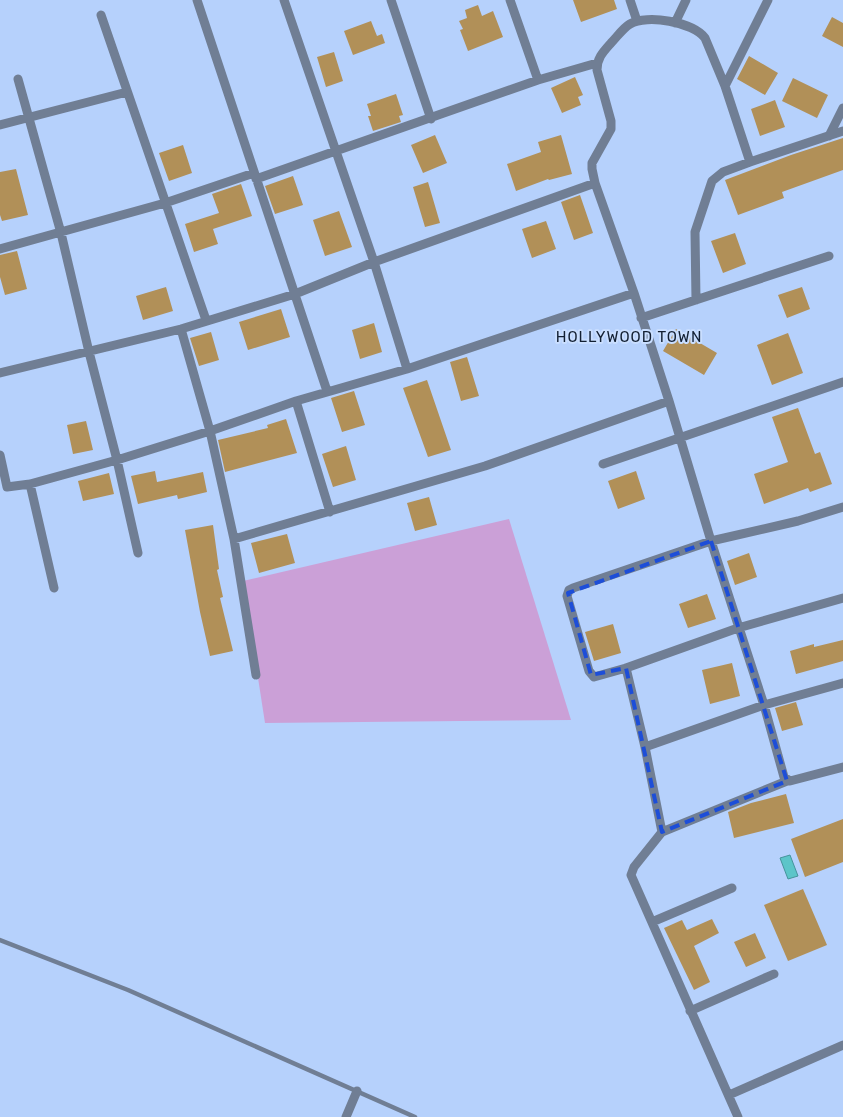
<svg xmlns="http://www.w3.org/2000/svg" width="843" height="1117" viewBox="0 0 843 1117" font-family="Rubik,sans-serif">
	<rect width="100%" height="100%" fill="#b6d1fc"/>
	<path fill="#cba0d7" d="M509,519L571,720L265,723L243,581Z"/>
	<path fill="#5cc5c9" stroke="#46949c" d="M790,855L798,876L788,879L780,858Z"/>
	<path fill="#b19058" d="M573,0H614L617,9L581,22Z
		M478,5L482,16L493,11L503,37L468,51L460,30L463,29L459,21L467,18L465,10Z
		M832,17L843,23V47L822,36Z
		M371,21L377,36L382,34L385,43L353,55L344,31Z
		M334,52L343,81L326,87L317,57Z
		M749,56L778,73L765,95L737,79Z
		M575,77L583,95L578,97L581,105L562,113L551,88Z
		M793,78L828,95L817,118L782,101Z
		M396,94L403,115L399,116L401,122L373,131L368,116H371L367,104Z
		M775,100L785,127L760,136L751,109Z
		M435,135L447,163L423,173L411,145Z
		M561,135L572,174L549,180L548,179L516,191L507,164L541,152L538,142Z
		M843,138V170L782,192L784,198L738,215L725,180L791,155Z
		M183,145L192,173L169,181L159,153Z
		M16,169L28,215L2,221L0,215V172Z
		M293,176L303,205L275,214L265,186Z
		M428,182L440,223L425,227L413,187Z
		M241,184L252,216L213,229L218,244L194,252L185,224L219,213L212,194Z
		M580,195L593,233L574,240L561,202Z
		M339,211L352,247L325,256L313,220Z
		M546,221L556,249L532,258L522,229Z
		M735,233L746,264L723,273L711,241Z
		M17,251L27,289L5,295L0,277V255Z
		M166,287L173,311L143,320L136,296Z
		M802,287L810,309L787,318L778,295Z
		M281,309L290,337L248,350L239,322Z
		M374,323L382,352L360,359L352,330Z
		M676,329L717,353L704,375L663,351Z
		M211,332L219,360L199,366L190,338Z
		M788,333L803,373L772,385L757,345Z
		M467,357L479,396L461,401L450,362Z
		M427,380L451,450L428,457L403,388Z
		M354,391L365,425L342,432L331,398Z
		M798,408L815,454L820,452L832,484L810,492L808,488L764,504L754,474L788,462L772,417Z
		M286,419L297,453L225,472L218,440L268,428L267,425Z
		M86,421L93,450L73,454L67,425Z
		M346,446L356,480L333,487L322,454Z
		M155,471L157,482L203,472L207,492L178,499L177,495L138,504L131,476Z
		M636,471L645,499L618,509L608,481Z
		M109,473L114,494L83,501L78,481Z
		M429,497L437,525L415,531L407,503Z
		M213,525L219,569L217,570L223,597L220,598L233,651L210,656L200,612L185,530Z
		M287,534L295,563L259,573L251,543Z
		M749,553L757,577L735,585L727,561Z
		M707,594L716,619L688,628L679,604Z
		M613,624L621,653L594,661L585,632Z
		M843,640V661L796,674L790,651L814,644V647Z
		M732,663L740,696L710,704L702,670Z
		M796,702L803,725L782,731L775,708Z
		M786,794L794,823L734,838L728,812L751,803Z
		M843,819V862L805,877L791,839Z
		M803,889L827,945L788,961L764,905Z
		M712,919L719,933L694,946L710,982L694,990L664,928L682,920L687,930Z
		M755,933L766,958L746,967L734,942Z"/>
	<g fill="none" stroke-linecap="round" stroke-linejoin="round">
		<path stroke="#707e94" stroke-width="4.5" d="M0,940L128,990L415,1117"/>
		<path stroke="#707e94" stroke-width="9" d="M197,0L327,391
			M284,0L374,262L407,369
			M391,0L431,119
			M510,0L538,80
			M630,0L637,21
			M101,15L206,320
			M675,23L686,0
			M18,79L61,233L89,352L117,460L138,553
			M725,86L768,0
			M0,125L127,92
			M829,136L843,108
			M750,162L725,86L705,38C693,22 647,14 630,24C623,28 617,37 611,43C603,52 597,58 597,70L611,121V129L592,163V169L595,183L634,293L669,401L711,541L764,705L784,777L790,781L843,767
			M256,179L538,80L597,63
			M0,249L165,203L254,173
			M696,300L695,232L712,181L723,172L750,162L843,131
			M641,318L829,256
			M181,329L210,431L234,539L256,675
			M0,373L181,329L295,294L374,262L595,183
			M296,401L330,512
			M0,455L7,487L30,484L117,460L210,431L296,401L407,369L634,293
			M603,464L843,382
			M30,484L54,588
			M843,507L798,521L711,541L573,588L569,590L567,596L589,671L594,677L626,668L738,628L843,598
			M234,539L485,466L669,401
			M626,668L645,747L662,832L634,867L631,875L738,1117
			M645,747L764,705L843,683
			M662,832L787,781
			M652,922L732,888
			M690,1011L774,974
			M729,1095L843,1045
			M346,1117L357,1091"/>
	</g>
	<path fill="none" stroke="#1d4ed8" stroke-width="4" stroke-dasharray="10 6" stroke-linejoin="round" d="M711,541L787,781L662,832L626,668L591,675L568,593Z"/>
	<g text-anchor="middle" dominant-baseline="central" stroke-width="4" stroke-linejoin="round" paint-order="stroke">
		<g font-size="15" letter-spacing="1" fill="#132033" stroke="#c9deff">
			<text x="629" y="337">HOLLYWOOD TOWN</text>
		</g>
	</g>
</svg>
